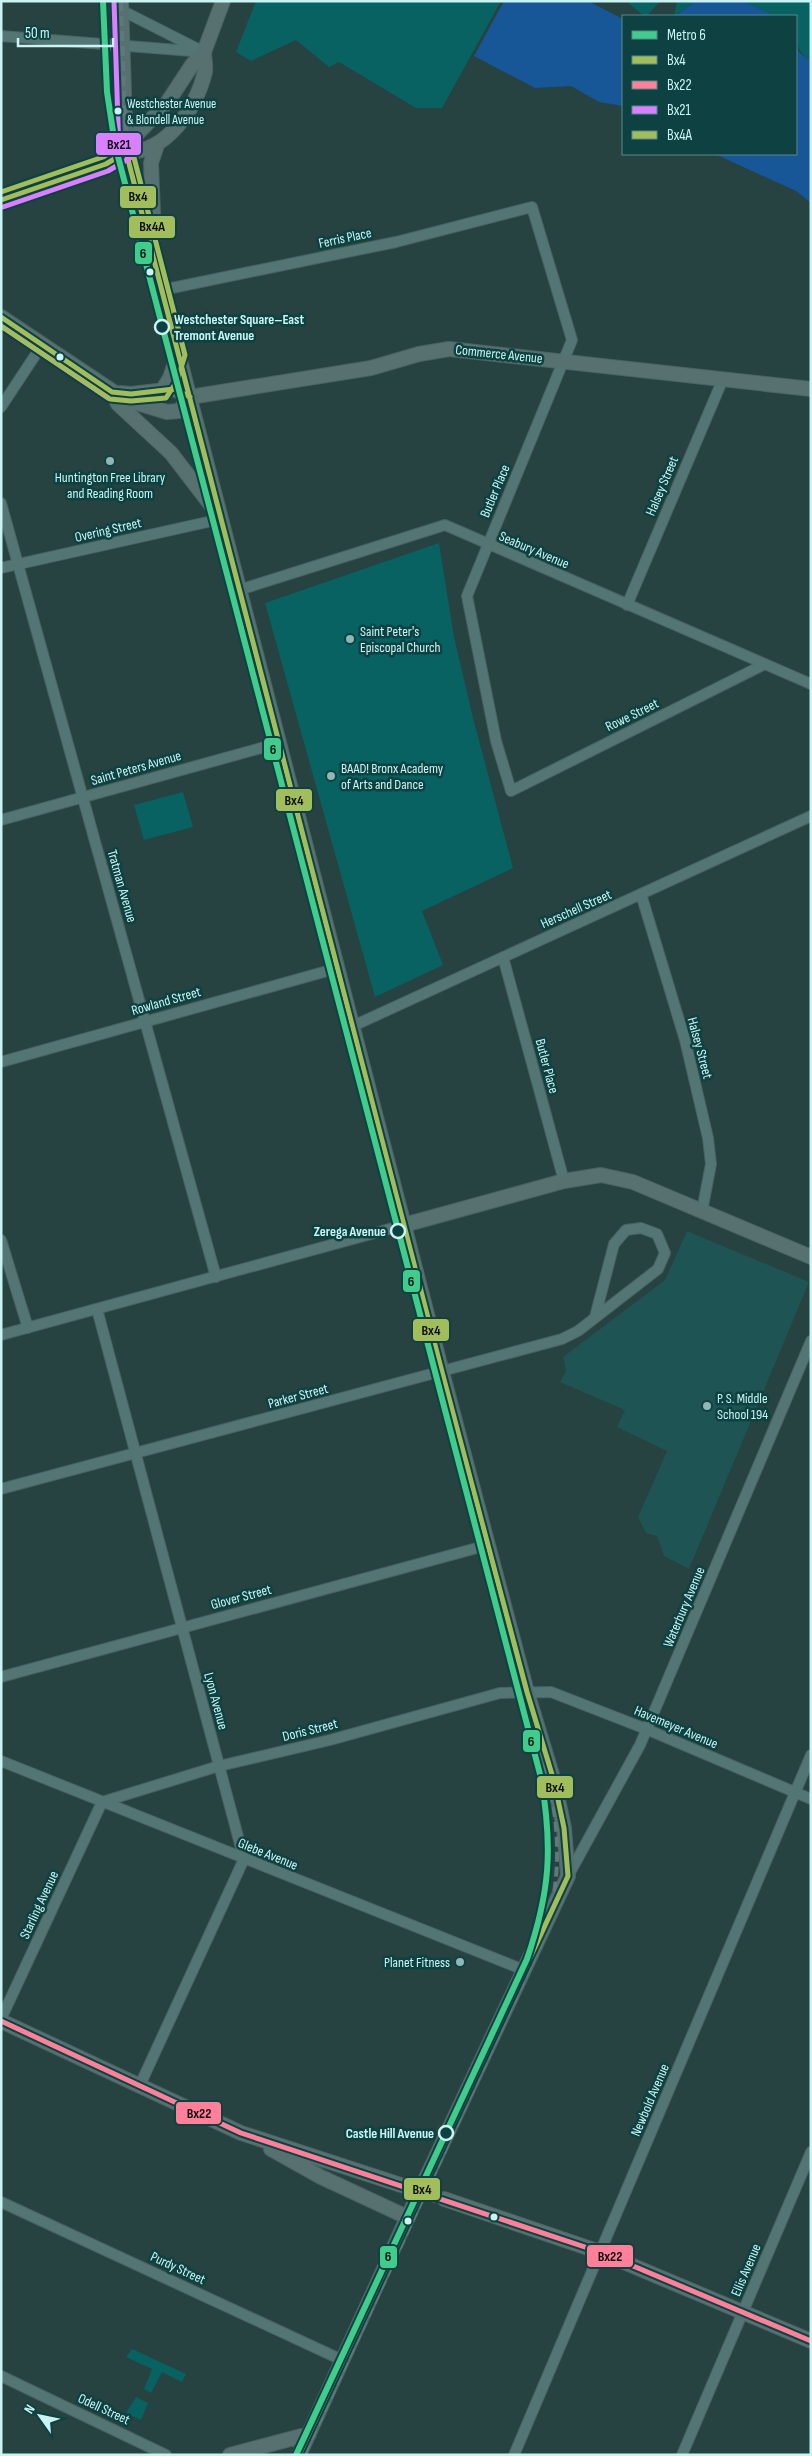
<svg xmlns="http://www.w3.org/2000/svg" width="812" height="2456" viewBox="0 0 812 2456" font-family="'Sofia Sans Condensed',sans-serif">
	<rect width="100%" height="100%" fill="#264241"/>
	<path fill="#1e5453" d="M687,1231L809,1282L689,1569L664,1556L657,1536L646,1533L638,1517L667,1451L617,1427L625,1410L560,1382L566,1371L563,1357L665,1280Z"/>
	<path fill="#086262" d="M256,1H501L442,108H416L339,62L329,67L296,40L251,61L236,52Z
		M626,1H658L659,2L647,16H644Z
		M677,1H696L674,16Z
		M742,1H811V62C792,47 796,39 796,16H776Z
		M439,543L454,637L473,718L513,868L422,911L443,965L375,997L265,603Z
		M183,792L193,827L144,840L134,805Z
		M132,2349L186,2374L182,2382L162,2372L151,2393L144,2389L152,2369L126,2357Z
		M136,2397L148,2403L141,2420L126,2413Z"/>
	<path fill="#175697" d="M504,1H588L623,19V106L599,102L571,86L535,88L474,56Z
		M696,1H742L776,16H675Z
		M796,44L799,52L811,62V203L796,191L715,154H796Z"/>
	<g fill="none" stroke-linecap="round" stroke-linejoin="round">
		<path stroke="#3e5d5c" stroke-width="14" stroke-dasharray="14 7" stroke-linecap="butt" d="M404,2186L444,2199"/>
		<defs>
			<path id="street" d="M121,10L198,49
				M1,36L204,52
				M162,290L396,242L532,207L572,340L467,596L496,741L511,791L765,664
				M1,407L42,345
				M1,503L216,1277
				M1,568L221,519
				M239,590L445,525L811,684
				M627,605L723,379
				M1,820L279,743
				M641,894L685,1040L708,1138L711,1164L702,1211
				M503,957L564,1181
				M353,1026L811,816
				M1,1062L338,968
				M1,1240L28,1328
				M97,1309L244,1859L140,2085
				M1,1335L404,1225
				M1,1489L562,1339L578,1331L658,1269L665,1253L657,1234L641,1228L626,1230L614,1244L595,1317
				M1,1677L488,1545
				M1,1761L524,1970
				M568,1876L640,1745L811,1341
				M1,2019L102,1802L219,1766L330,1740L500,1693L551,1692L646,1729L811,1799
				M1,2202L342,2360
				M1,2376L166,2455
				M514,2455L811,1755
				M682,2455L811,2152"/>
			<path id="secondary" d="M121,1L126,152L442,1372L527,1692L554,1781L564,1828L568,1876L405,2223L299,2455
				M126,152C167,153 196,108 205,72C206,66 204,58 204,52
				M1,200L106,164L126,152L137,134L167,103L192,65L204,52L223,1
				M154,236L151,163L157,145
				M1,317L124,399L167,412L179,411L190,397
				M162,391L170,378L178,354
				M120,393L131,394L174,389L190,397
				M113,394L118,404L171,453L217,513
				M190,397L371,368L419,354L449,349L811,389
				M404,1225L564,1181L601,1175L633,1182L811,1257
				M1,2021L241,2133L404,2186
				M271,2149L321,2177L407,2217
				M444,2199L600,2252L811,2341
				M230,2455L309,2434"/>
		</defs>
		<use href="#street" stroke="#496161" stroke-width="12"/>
		<use href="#secondary" stroke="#496161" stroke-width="16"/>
		<use href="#street" stroke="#537574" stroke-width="10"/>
		<use href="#secondary" stroke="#577171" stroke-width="14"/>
		<path stroke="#5e7978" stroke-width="4" stroke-dasharray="10 5" stroke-linecap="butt" d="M121,1L125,121L139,208L548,1778C561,1834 561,1887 542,1941L304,2455"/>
		<defs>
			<path id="bus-1" d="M1,200L106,164L126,152L442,1372L527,1692L554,1781L564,1828L568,1876L299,2455
				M1,317L112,392L131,394L174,389L190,397"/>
			<path id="bus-2" d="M1,2021L241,2133L600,2252L811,2341"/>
			<path id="bus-3" d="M114,1L119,153L171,356
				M3,207L108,171L130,158
				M1,326L108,398"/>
			<path id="bus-4" d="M1,192L103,157L123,145L131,146L185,355L177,381L166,398L131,401L110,399L1,326"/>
		</defs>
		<use href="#bus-1" stroke="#0e4242" stroke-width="9"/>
		<use href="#bus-2" stroke="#0e4242" stroke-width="9"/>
		<use href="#bus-3" stroke="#0e4242" stroke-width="9"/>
		<use href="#bus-4" stroke="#0e4242" stroke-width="9"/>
		<use href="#bus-1" stroke="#a2be5c" stroke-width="5"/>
		<use href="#bus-2" stroke="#ff8098" stroke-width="5"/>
		<use href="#bus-3" stroke="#d880ff" stroke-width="5"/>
		<use href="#bus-4" stroke="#a2be5c" stroke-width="5"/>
		<defs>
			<path id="metro-1" d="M103,1L107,92L115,145L541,1778C553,1848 550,1892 527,1959L296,2455"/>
		</defs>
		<use href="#metro-1" stroke="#0e4242" stroke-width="10"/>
		<use href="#metro-1" stroke="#40cc8b" stroke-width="6"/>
	</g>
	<g fill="#c9f4f3" stroke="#0e4242" stroke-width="2">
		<circle cx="118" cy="111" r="4.5"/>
		<circle cx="150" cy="272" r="4.5"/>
		<circle cx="60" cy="357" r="4.5"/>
		<circle cx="494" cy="2217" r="4.5"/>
		<circle cx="408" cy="2221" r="4.5"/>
	</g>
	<g fill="#0e4242" stroke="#c9f4f3" stroke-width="2.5">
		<circle cx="162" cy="327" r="7"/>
		<circle cx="398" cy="1231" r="7"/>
		<circle cx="446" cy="2133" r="7"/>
	</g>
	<g fill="#90b6b5" stroke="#0e4242" stroke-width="2">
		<circle cx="110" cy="461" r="5"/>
		<circle cx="350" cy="639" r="5"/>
		<circle cx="331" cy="776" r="5"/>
		<circle cx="707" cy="1406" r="5"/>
		<circle cx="460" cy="1962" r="5"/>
	</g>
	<g text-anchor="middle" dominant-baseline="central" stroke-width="5" stroke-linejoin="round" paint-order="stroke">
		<g font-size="13" fill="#c9f4f3" stroke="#0e4242" text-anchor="start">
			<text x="127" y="104">Westchester Avenue<tspan x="127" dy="16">&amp; Blondell Avenue</tspan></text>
		</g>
		<g font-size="14" fill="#c9f4f3" stroke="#0e4242">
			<text transform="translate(345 238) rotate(-12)">Ferris Place</text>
			<text transform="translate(499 354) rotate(6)">Commerce Avenue</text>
			<text transform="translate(662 486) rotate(-67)">Halsey Street</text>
			<text transform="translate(495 491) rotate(-67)">Butler Place</text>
			<text transform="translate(108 530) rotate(-13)">Overing Street</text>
			<text transform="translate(534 550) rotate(23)">Seabury Avenue</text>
			<text transform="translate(632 715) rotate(-26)">Rowe Street</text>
			<text transform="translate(136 768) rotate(-16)">Saint Peters Avenue</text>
			<text transform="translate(122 886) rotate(74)">Tratman Avenue</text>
			<text transform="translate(576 909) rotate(-24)">Herschell Street</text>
			<text transform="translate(166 1001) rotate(-16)">Rowland Street</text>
			<text transform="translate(700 1048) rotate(75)">Halsey Street</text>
			<text transform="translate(547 1066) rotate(75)">Butler Place</text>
			<text transform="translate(298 1396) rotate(-15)">Parker Street</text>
			<text transform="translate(241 1597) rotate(-15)">Glover Street</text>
			<text transform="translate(684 1607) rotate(-67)">Waterbury Avenue</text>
			<text transform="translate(216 1701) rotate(75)">Lyon Avenue</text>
			<text transform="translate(676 1727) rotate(23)">Havemeyer Avenue</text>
			<text transform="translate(310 1730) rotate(-14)">Doris Street</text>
			<text transform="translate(268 1854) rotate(22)">Glebe Avenue</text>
			<text transform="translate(39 1905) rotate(-65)">Starling Avenue</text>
			<text transform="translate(650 2100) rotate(-67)">Newbold Avenue</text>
			<text transform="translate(178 2268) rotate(25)">Purdy Street</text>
			<text transform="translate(746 2270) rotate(-67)">Ellis Avenue</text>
			<text transform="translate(104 2409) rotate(25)">Odell Street</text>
		</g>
		<g font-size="14" font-weight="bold" fill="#c9f4f3" stroke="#0e4242" text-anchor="end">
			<text x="174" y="319" text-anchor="start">Westchester Square–East<tspan x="174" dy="16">Tremont Avenue</tspan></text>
			<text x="386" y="1231">Zerega Avenue</text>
			<text x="434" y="2133">Castle Hill Avenue</text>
		</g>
		<g font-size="14" fill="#c9f4f3" stroke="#0e4242" text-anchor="start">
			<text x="110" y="477" text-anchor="middle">Huntington Free Library<tspan x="110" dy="16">and Reading Room</tspan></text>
			<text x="360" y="631">Saint Peter's<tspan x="360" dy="16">Episcopal Church</tspan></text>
			<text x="341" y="768">BAAD! Bronx Academy<tspan x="341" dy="16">of Arts and Dance</tspan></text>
			<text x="717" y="1398">P. S. Middle<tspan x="717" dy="16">School 194</tspan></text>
			<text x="450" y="1962" text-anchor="end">Planet Fitness</text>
		</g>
	</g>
	<g stroke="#0e4242" stroke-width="2">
		<rect x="95" y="132" width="47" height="24" rx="5" fill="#d880ff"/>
		<rect x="119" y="185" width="38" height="24" rx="5" fill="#a2be5c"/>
		<rect x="128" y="215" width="48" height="24" rx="5" fill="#a2be5c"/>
		<rect x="134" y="241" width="19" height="24" rx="5" fill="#40cc8b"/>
		<rect x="263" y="737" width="19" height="24" rx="5" fill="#40cc8b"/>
		<rect x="275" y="788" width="38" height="24" rx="5" fill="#a2be5c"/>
		<rect x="402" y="1269" width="19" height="24" rx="5" fill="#40cc8b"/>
		<rect x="412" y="1318" width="38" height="24" rx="5" fill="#a2be5c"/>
		<rect x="522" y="1729" width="19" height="24" rx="5" fill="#40cc8b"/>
		<rect x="536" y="1775" width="38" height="24" rx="5" fill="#a2be5c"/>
		<rect x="175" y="2101" width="47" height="24" rx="5" fill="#ff8098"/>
		<rect x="403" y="2177" width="38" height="24" rx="5" fill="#a2be5c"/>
		<rect x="586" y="2244" width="48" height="24" rx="5" fill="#ff8098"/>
		<rect x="379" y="2245" width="19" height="24" rx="5" fill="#40cc8b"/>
	</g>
	<g font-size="14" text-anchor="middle" font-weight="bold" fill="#111">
		<text x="119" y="149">Bx21</text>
		<text x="138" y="201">Bx4</text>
		<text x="152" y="231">Bx4A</text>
		<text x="143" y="258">6</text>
		<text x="273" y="754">6</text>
		<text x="294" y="805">Bx4</text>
		<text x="411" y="1286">6</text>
		<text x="431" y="1335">Bx4</text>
		<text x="531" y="1746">6</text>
		<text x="555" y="1792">Bx4</text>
		<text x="199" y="2118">Bx22</text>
		<text x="422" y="2194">Bx4</text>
		<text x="610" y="2261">Bx22</text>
		<text x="388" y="2261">6</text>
	</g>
	<rect width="812" height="2456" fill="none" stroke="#c9f4f3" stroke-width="5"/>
	<rect x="622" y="15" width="175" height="140" fill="#0e4242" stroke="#598989"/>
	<rect x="632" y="31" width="25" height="8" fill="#40cc8b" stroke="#598989"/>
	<text x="667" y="40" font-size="15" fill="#c9f4f3">Metro 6</text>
	<rect x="632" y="56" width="25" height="8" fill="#a2be5c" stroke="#598989"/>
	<text x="667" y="65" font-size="15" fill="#c9f4f3">Bx4</text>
	<rect x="632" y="81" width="25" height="8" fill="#ff8098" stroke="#598989"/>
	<text x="667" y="90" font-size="15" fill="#c9f4f3">Bx22</text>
	<rect x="632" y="106" width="25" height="8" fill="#d880ff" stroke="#598989"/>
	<text x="667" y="115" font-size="15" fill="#c9f4f3">Bx21</text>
	<rect x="632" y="131" width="25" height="8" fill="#a2be5c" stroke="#598989"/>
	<text x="667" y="140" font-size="15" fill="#c9f4f3">Bx4A</text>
	<g transform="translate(40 2416) rotate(303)" stroke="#0e4242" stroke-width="4" paint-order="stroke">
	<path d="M0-4L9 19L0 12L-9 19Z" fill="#c9f4f3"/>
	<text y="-8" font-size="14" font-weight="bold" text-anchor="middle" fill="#c9f4f3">N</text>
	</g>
	<path d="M18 38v8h95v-8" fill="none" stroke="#c9f4f3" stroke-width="2.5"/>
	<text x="25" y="38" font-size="15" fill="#c9f4f3" stroke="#0e4242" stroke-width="4" paint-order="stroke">50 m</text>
</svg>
